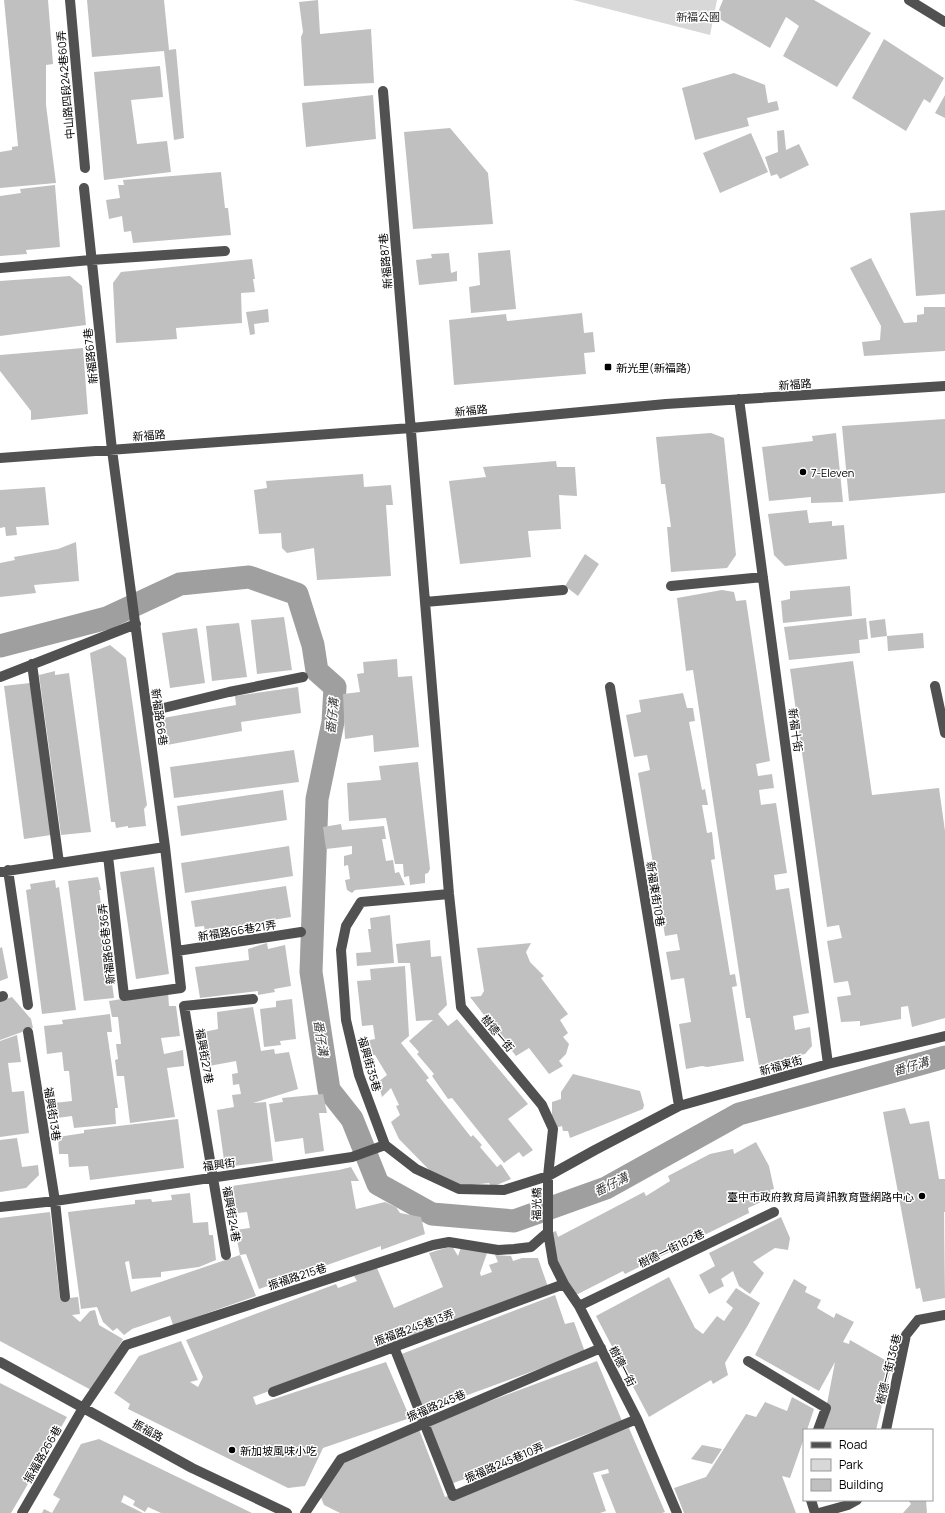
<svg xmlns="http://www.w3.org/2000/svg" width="945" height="1513" viewBox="0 0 945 1513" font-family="Manrope,'Noto Sans TC',sans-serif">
	<rect width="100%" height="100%" fill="#fff"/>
	<path fill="#d8d8d8" d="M573,0H717L710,35Z"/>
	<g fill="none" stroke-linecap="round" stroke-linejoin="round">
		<path stroke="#9f9f9f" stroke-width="23" d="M0,646L107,618L180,584L249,577L297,594L313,645L317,671L335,687L333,722L317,799L311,972L329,1090L352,1119L378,1184L432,1214L514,1221L606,1188L739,1114L945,1057"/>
	</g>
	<path fill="#c0c0c0" d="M4,0H48L53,64L46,65V105L56,183L0,188V152L12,150V147L18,146Z
		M87,0H164L169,50L176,49L184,138L174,140L164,51L92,57Z
		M318,0L320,34L371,29L374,83L304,86L301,37L303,32L299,2Z
		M723,0H814L871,33L837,87L783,56L799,26L786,17L770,48L716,17Z
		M884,39L944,78L930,103L924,99L906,131L852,98Z
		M160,66L163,97L131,100L137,144L167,141L171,172L104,180L94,72Z
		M734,73L765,85L768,103L777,101L779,110L747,118L749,126L695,140L682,88Z
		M373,95L376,139L306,147L302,103Z
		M945,95V118L935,113Z
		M450,128L488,173L493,224L413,229L404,132Z
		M784,130L786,150L799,144L809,165L780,179L777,174L771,176L765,157L778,152L777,131Z
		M751,133L768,172L720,193L703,153Z
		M221,172L225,208H228L231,235L133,243L131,231L124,232L122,216L109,219L106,200L120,198L118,185H124L123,180Z
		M55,185L60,247L26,250L27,254L0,256V196L21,193L20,189Z
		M945,210V294L916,296L910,213Z
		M510,250L516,309L471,313L469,287L480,285L478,253Z
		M449,253L451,273L457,271V281L419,285L416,260L432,258L431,254Z
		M871,258L904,323L917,322V315L924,314V307H945V351L864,356L862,342L880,340L881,326L850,268Z
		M252,259L255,279H253L255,292L241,293L242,323L176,328L177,339L116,343L113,283L121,272Z
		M70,276L82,286L86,325L0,336V281Z
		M268,309L269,322L254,324L255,334L250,335L246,312Z
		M582,313L584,333L593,332L595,352L584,353L586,374L454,385L449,320L506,314L507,321Z
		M83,348L88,414L31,420V411L0,371V355Z
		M945,419V493L849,501L842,426Z
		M711,433L724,438L736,555L727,568L671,572L667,527H671L665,484H661L656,437Z
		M836,433L843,502L811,503V497L769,501L762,447L813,441L812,436Z
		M556,461L557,467H575L577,496L559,495L561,529L528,531L531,557L460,564L449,481L486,477L483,467Z
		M363,474L364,487L391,485L393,505H386L391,576L317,580L314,548L287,553L282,548L281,533L259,534L254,490L267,488L266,481Z
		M45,487L49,525L16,527L17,535L6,536L5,527L0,528V490Z
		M807,510L809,523L832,521V526L844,525L847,559L785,566L774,555L768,514Z
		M76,542L79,581L34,585L36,593L0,597V563L15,560L14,557L58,549Z
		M585,554L599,564L578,596L565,586Z
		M850,586L852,616L783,623L781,601L790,599V591Z
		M722,590L734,592L736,601L746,600L770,761L756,764L758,776L772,774L774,788L759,790L761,805L776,803L787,873L774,875L776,890L789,888L809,1013L793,1016L795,1030L810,1027L812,1046L805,1054L759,1066L750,1018H746L693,670L686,671L677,598Z
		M284,617L292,670L257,674L251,620Z
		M866,618L868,639L859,640L860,653L789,660L784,627Z
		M885,619L887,636L871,638L869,621Z
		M239,623L247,677L212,681L206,626Z
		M197,628L205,683L170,688L162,633Z
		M923,633L924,648L888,651L887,636Z
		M110,645L126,658L147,805L144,809L146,826L128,828V826L116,828L115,822H111L90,653Z
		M397,659L398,677L412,676L419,747L374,752L373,735L345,739L343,694L360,692L357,674L364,673L363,662Z
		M853,661L872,795L939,788L945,831V1018L912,1027L908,1006L901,1007V1019L860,1026V1021L841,1022L837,997L851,995L848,981L834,983L827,941L842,938L839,925L827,927L790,669Z
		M55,671V675L69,673L91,832L61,835L39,675Z
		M30,683L51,835L24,839L4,686Z
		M298,687L301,713L241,722L242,731L167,745L163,718L236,705L235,696Z
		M683,693L687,708H693L695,721L689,722L702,790L705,789L708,805H702L707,833L712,832L715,859L711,860L730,975L735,974L737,986L732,987L744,1061L707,1067L702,1066L686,1069L679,1024L691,1022L684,978L671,980L666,952L680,950L677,934L665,936L638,773L650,770L647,755L634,757L626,715L641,712L639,700Z
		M294,750L299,782L174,798L170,767Z
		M418,762L430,869L428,873L425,874V883L410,885L409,876L404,877L403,864H395L386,818L349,821L347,783L381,780L379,766Z
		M283,790L287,820L181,836L177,806Z
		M341,824L342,830L384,826L386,839H382L386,861L393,860L395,873L399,872L405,885L355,890L352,893L347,890L345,880L350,879L348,865L344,866V856L352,854V846L326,849L323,827Z
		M289,846L293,876L185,893L181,863Z
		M154,867L169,974L136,979L120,872Z
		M98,877L101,890H99L114,998L84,1001L68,881Z
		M55,880L56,888L59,887L76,1010L42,1014L26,890L31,889L30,884Z
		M286,886L291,917L205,931L204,926L195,927L191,901Z
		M390,915L394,963L357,966L356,953L371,952L368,929H371L370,918Z
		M430,940L431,957L441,956L447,1005L438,1014L448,1026L457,1019L528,1104L508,1119L533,1150L523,1157L519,1152L504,1163L452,1098L448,1099L432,1076L434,1074L417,1054L419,1052L409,1041L433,1020L416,1021L410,963H398L396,944Z
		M267,943L268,949L285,945L291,986L274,989L275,992L258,995V991L200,998L195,967L249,960L248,949Z
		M531,943L526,952L530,962L544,976L541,978L568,1014L560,1020L568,1033L563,1037L569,1044L566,1054L559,1061L563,1066L549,1074L529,1048L516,1056L470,997L481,996L484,991L477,948Z
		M2,947L8,978L0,981V948Z
		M405,966L409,1036L401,1043L429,1078L426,1080L471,1137L473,1135L482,1145L480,1147L497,1167L501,1164L511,1179L492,1187L489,1183L462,1186L442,1183L399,1139L391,1122L400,1115L396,1106L399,1105L391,1088L382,1097L378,1082L387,1075L375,1055L368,1056L364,1041L375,1039L373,1025L362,1026L357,981L371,980L370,969Z
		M168,992L169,1006H176L180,1036L161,1038L164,1054L183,1050L184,1066L167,1068L175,1117L130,1123L124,1076H117L115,1060L118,1059L116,1044H121L118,1017H112L109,1001Z
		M12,997L31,1019L33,1028L0,1040V1001Z
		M292,999L296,1039L280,1041L281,1045L264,1047L260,1009L276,1007V1001Z
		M253,1007L261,1051L274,1049L275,1054L289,1052L298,1089L253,1103L266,1102L273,1161L225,1167L217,1110L234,1107L232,1095L241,1094L239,1084L233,1085L232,1074L238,1073L236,1061L209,1066L204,1032L218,1029L217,1012Z
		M110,1014L112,1032H107L118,1108H115L116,1124L74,1128L72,1116L57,1118L54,1103L72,1101L69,1071H64L62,1052L47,1054L44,1026L63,1024L62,1020Z
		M17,1035L21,1062L8,1063L12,1092L24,1091L29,1133L0,1137V1041Z
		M573,1074L640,1091L644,1105L643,1109L570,1138L568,1131H563L562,1126L552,1129V1102L561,1099V1092Z
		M323,1094L327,1113H319L324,1151L305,1154L303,1138L275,1142L269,1104L283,1102L282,1098Z
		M905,1108L910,1124L929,1121L939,1179H945V1212H944L945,1298L923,1302L920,1288L916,1289L883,1112Z
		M178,1119L184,1168L90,1180L88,1166L69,1167L68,1154H59L58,1137L84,1133V1130Z
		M17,1138L22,1167L38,1165L39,1175L26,1188L0,1192V1140Z
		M756,1142L769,1166L774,1189L770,1190L772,1197L748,1208L749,1213L625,1274L623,1271L574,1296L552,1256L550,1233L556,1231L558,1237L644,1192L646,1196L670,1181L668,1176L710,1154L733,1149L734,1154Z
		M351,1167L359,1181H351L356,1209L385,1202L396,1207L400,1213L421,1217L425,1234L381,1250V1246L259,1289L246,1254L240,1255L256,1296L173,1325L170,1316L132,1329L124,1335L117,1328L113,1331L103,1322L97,1307L81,1309L68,1212L135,1204V1200L151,1199L152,1202L172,1200L171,1195L190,1193L193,1223L208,1222L209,1235H213L216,1260L199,1267L161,1272V1277L132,1279L129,1261L125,1262L131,1292L240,1255L235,1230L250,1228L247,1212L229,1214L225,1187L339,1170Z
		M50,1212L60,1299L78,1297L80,1314L72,1315L80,1322L90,1311L95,1310L99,1325L123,1339L93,1391L0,1341V1218Z
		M781,1217L790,1238L788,1250L775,1248L753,1262L764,1273L750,1294L739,1286L733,1271L721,1279L724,1286L709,1294L699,1275L715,1266L709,1253Z
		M462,1244L487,1253L480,1273L481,1276L492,1272L489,1265L498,1262L495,1255L511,1256L513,1261L522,1258H538L548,1287L253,1397L256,1405L386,1362L410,1418L323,1448L305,1486L288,1488L128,1409L130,1404L114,1393L139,1356L181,1341L198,1380L190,1382L198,1387L203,1377L186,1340L336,1284L338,1288L357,1281L354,1276L377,1268L394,1308L443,1287L429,1253L452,1246L458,1256Z
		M669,1277L695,1328L703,1334L717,1316L724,1321L733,1308L726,1302L736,1288L760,1303L748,1325L725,1363L728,1375L713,1384L711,1380L649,1417L596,1316Z
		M794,1279L807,1287L805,1292L821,1300L817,1308L834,1318L836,1313L854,1322L843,1342L849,1344L850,1340L892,1364L876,1430H822L835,1362L819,1391L755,1355Z
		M555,1295L565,1324L574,1322L585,1352L421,1412L399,1355Z
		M597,1361L622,1421L448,1485L426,1425Z
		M0,1383L67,1417L11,1513H0Z
		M792,1397L814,1409L807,1430H804V1438L790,1478L782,1476L796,1513H684L674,1488L706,1477L746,1414L756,1417L765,1402L787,1411Z
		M418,1427L445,1497L629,1428L665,1512L662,1513H616L601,1475L609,1473L608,1469L593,1473L606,1511L600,1513H340L324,1505L318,1490L342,1456Z
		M99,1439L252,1513H161L148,1507L145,1512L133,1505L135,1501L124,1495L121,1502L143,1513H42L44,1509L52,1513L60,1499L53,1495L81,1444Z
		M702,1445L722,1449L712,1464L691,1459Z
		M908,1500H926L927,1513H903L911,1504Z"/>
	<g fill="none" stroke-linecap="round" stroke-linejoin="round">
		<path stroke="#515151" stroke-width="10" d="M70,0L85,168
			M909,0L945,22
			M383,91L449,894L461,1007L542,1105L553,1129L548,1176V1232L553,1262L564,1284L579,1306L637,1419L677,1513
			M84,188L112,450L165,847L181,988L124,996L108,856
			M0,268L91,260L225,251
			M739,399L828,1064
			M0,458L411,428L666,404L945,386
			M671,586L763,577
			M425,602L563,590
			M32,664L59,863
			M0,677L136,624
			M935,686L945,733
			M610,687L679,1106
			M147,712L229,692L303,677
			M8,870L28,1005
			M0,872L165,847
			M449,894L361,902L346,926L341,950L346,1020L359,1075L385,1145L416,1169L459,1189L504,1190L548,1176L595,1150L679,1106L828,1064L945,1036
			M177,951L301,932
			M0,997L3,996
			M28,1032L55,1201L65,1297
			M0,1207L55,1201L352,1157L385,1145
			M226,1255L184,1006L253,999
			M579,1306L774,1212
			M394,1347L453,1496L637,1419
			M748,1361L826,1408L818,1430
			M0,1362L192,1468L287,1513
			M273,1392L564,1284
			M886,1430L906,1335L918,1320L945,1315
			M811,1500L815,1513
			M22,1513L83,1408L126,1345L433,1245L449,1242L498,1250L514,1249L531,1247L548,1232
			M305,1513L341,1459L601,1348
			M819,1513L848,1505L857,1500"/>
	</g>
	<g fill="#000" stroke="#fff" stroke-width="1.5">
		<rect x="604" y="363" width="8" height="8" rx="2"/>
		<circle cx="803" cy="472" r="4"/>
		<circle cx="922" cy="1196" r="4"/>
		<circle cx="232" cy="1450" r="4"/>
	</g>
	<g text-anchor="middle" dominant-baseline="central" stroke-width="3" stroke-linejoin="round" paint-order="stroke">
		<g font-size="11" fill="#2f2f2f" stroke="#fff">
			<text x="698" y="16">新福公園</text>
		</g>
		<g font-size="11" fill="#000" stroke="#fff">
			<text transform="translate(65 85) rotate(-95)">中山路四段242巷60弄</text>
			<text transform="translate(385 261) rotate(-95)">新福路87巷</text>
			<text transform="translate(90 356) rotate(-96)">新福路67巷</text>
			<text transform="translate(795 384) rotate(-4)">新福路</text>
			<text transform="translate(471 410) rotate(-6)">新福路</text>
			<text transform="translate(149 435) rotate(-4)">新福路</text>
			<text transform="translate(160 717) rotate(82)">新福路66巷</text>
			<text transform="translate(796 730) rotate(82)">新福十街</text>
			<text transform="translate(656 894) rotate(81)">新福東街10巷</text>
			<text transform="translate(237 930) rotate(-9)">新福路66巷21弄</text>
			<text transform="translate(106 944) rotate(-96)">新福路66巷36弄</text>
			<text transform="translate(498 1033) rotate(50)">樹德一街</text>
			<text transform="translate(205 1056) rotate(80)">福興街27巷</text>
			<text transform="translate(370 1064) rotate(74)">福興街35巷</text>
			<text transform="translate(781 1065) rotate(-16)">新福東街</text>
			<text transform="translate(53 1114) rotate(81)">福興街13巷</text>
			<text transform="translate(219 1164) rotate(-8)">福興街</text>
			<text transform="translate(536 1204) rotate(-89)">福光橋</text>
			<text transform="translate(232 1214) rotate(80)">福興街24巷</text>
			<text transform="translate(671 1248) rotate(-26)">樹德一街182巷</text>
			<text transform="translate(297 1276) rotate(-18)">振福路215巷</text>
			<text transform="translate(414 1327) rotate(-20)">振福路245巷13弄</text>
			<text transform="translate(623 1366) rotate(63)">樹德一街</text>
			<text transform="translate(888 1369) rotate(-76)">樹德一街136巷</text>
			<text transform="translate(436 1405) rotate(-23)">振福路245巷</text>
			<text transform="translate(148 1430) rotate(29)">振福路</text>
			<text transform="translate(42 1454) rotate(-60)">振福路266巷</text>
			<text transform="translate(504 1462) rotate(-23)">振福路245巷10弄</text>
		</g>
		<g font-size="11" fill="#000" stroke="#fff" text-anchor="start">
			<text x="616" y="367">新光里(新福路)</text>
			<text x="811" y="472">7-Eleven</text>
			<text x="914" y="1196" text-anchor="end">臺中市政府教育局資訊教育暨網路中心</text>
			<text x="240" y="1450">新加坡風味小吃</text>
		</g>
		<g font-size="12" font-style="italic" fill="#404040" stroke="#fff">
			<text transform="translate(332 716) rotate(-84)">番仔溝</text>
			<text transform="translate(321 1038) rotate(82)">番仔溝</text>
			<text transform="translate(911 1066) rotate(-16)">番仔溝</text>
			<text transform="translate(611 1184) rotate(-26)">番仔溝</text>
		</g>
	</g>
	<rect x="803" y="1429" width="130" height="72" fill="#ffffff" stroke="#999999"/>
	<rect x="811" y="1442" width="20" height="6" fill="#515151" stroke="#999999"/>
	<text x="839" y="1449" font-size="12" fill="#000000">Road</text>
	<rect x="811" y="1459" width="20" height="12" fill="#d8d8d8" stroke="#999999"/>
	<text x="839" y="1469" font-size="12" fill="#000000">Park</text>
	<rect x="811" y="1479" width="20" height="12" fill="#c0c0c0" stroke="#999999"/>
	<text x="839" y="1489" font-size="12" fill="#000000">Building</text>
</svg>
